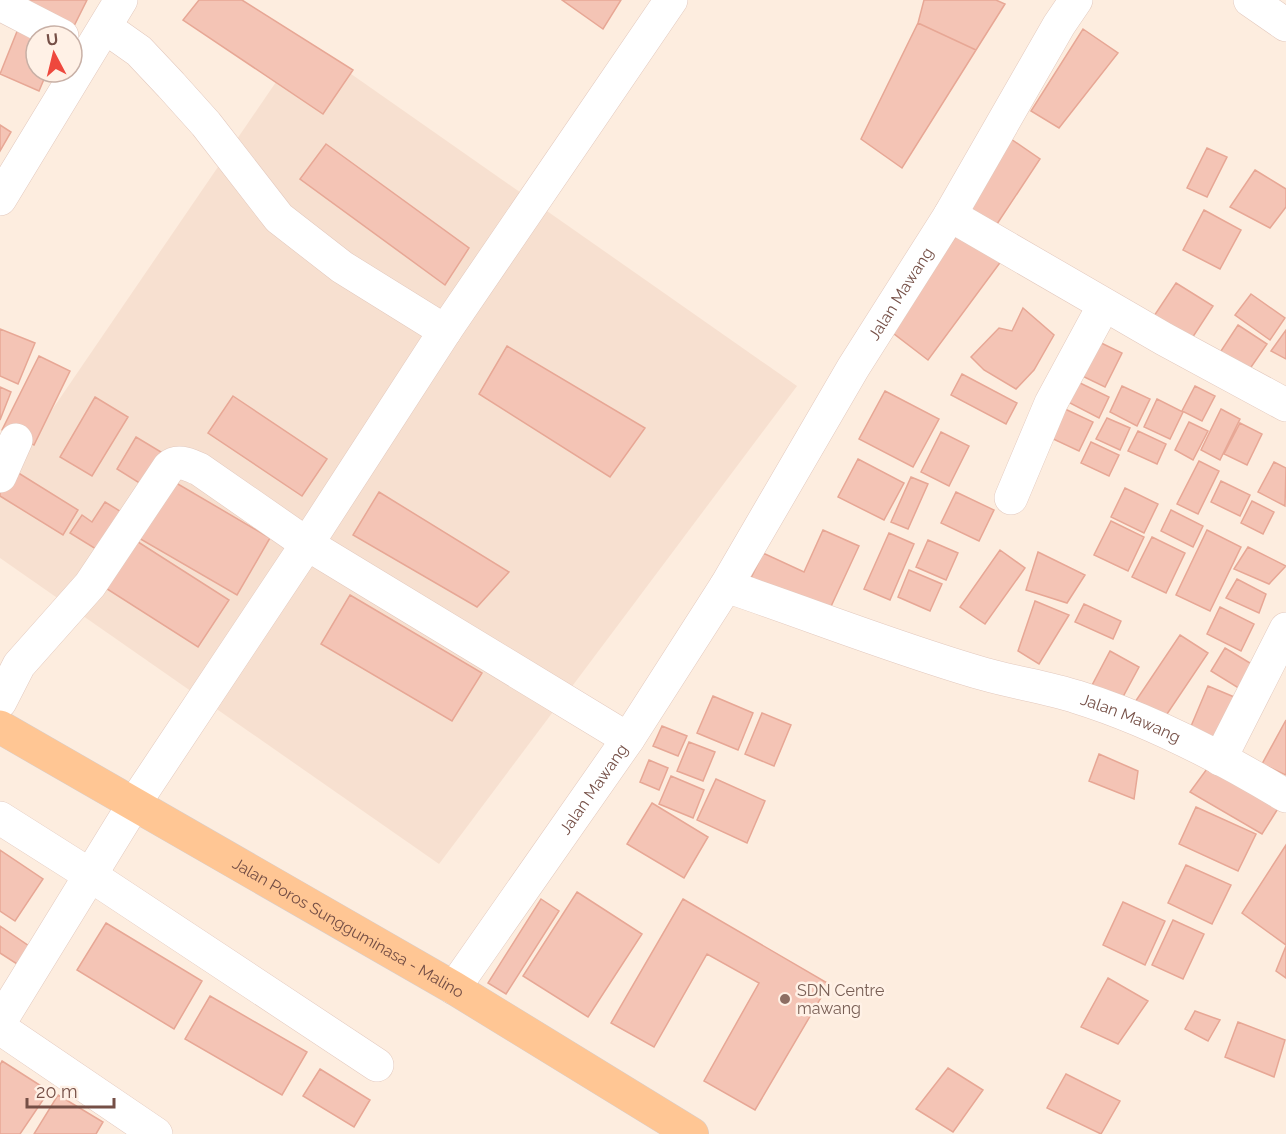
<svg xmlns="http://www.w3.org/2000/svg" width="1286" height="1134" viewBox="0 0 1286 1134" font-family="Raleway,sans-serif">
	<rect width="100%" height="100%" fill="#fdeddf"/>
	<path fill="#f7e0d0" d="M304,41L797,386L439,864L0,558V486Z"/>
	<path fill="#f4c4b5" stroke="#e7a795" stroke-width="1.5" d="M21,0H87L74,26Z
		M199,0H242L353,70L323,114L183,20Z
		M562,0H621L603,29Z
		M924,0H996L1005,4L976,50L918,23Z
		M918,23L976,50L902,168L861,139Z
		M18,29L36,36V72H47L39,91L0,74Z
		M1083,29L1118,53L1059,128L1031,111Z
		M0,125L11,132L0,151Z
		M1011,139L1040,159L995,227L965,214Z
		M326,144L469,248L445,285L300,179Z
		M1207,148L1227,157L1207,197L1187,188Z
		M1255,170L1286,189V207L1270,228L1230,207Z
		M1204,210L1241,230L1220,269L1183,250Z
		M956,236L1002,260L928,360L889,330Z
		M1176,283L1213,306L1185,349L1148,325Z
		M1251,294L1285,318L1270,340L1235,315Z
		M1023,308L1054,335L1034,370L1016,389L984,370L971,357L999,328L1012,331Z
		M1238,325L1267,344L1247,373L1219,354Z
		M0,329L35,343L18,384L0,376Z
		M1286,330V359L1271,351Z
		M1095,340L1122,353L1105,387L1078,374Z
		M507,346L645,428L610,477L479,394Z
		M39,356L70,371L34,445L2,430Z
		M962,374L1017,403L1006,424L951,395Z
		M1078,382L1109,397L1099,418L1068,402Z
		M1122,386L1150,399L1137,426L1110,412Z
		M1195,386L1215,396L1202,421L1182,411Z
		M0,387L11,392L0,420Z
		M885,391L939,419L913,467L859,439Z
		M233,396L327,459L302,496L208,433Z
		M95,397L128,417L92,476L60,457Z
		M1157,399L1183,412L1170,439L1144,427Z
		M1065,409L1093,422L1079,451L1051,438Z
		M1221,409L1240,419L1220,460L1201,450Z
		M1107,418L1130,428L1120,450L1096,439Z
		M1189,422L1208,431L1193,460L1175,450Z
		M1240,423L1262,434L1247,465L1224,454Z
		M1138,431L1166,444L1157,464L1128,451Z
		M941,432L969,446L949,486L921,472Z
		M136,437L161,452L141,484L117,469Z
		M1091,442L1119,455L1109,476L1081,463Z
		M858,459L904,483L884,520L838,497Z
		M1199,461L1219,471L1198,514L1177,504Z
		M1274,462L1286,468L1285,506L1258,492Z
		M12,469L78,510L63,535L0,496V488Z
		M911,477L928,484L908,529L891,522Z
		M171,480L270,538L237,595L137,537Z
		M1221,481L1250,495L1240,516L1211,502Z
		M1125,488L1158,504L1144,533L1111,517Z
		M379,492L509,572L477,607L353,535Z
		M956,492L994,510L979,541L941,523Z
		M1252,501L1274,512L1263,534L1241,523Z
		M105,502L128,516L104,554L70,533L82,515L92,522Z
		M1171,510L1203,526L1193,547L1161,531Z
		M1111,521L1144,537L1128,571L1094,555Z
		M823,530L859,546L827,615L750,580L763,553L804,572Z
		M1207,530L1241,547L1210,611L1176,595Z
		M889,533L914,544L890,600L864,589Z
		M1152,537L1185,553L1166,593L1132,577Z
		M135,540L229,600L198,647L104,587Z
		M928,540L958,553L946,580L916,567Z
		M1248,547L1286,566L1269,584L1234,569Z
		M1000,550L1025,568L985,624L960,607Z
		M1038,552L1085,575L1067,603L1026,590Z
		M909,570L942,584L930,611L898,597Z
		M1237,579L1266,594L1259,613L1226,598Z
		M350,595L482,673L452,721L321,644Z
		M1035,601L1069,615L1039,664L1018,651Z
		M1084,604L1121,621L1113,639L1075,622Z
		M1220,607L1254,624L1241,651L1207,634Z
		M1180,635L1208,653L1159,726L1131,708Z
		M1225,648L1260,669L1245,692L1211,671Z
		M1110,651L1139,667L1118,706L1089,691Z
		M1208,686L1239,699L1218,751L1186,738Z
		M713,696L753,713L738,750L697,733Z
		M762,713L791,725L774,766L745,754Z
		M1286,720V775L1262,764Z
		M662,726L687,736L678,756L653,746Z
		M689,742L715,752L703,781L677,771Z
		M1099,754L1138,771L1134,799L1089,781Z
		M1215,758L1284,799L1262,834L1190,792Z
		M649,760L668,768L659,790L640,782Z
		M671,776L704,790L693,818L659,804Z
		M716,779L765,801L747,843L697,820Z
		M652,803L708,837L684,878L627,844Z
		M1196,807L1256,834L1238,871L1179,844Z
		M1286,845V945L1242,913Z
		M0,850L43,879L15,921L0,911Z
		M1186,865L1231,885L1212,924L1168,903Z
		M577,892L642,934L588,1017L523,976Z
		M541,899L559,911L506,994L488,983Z
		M683,899L829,984L755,1110L704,1081L759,983L707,954L654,1047L611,1023Z
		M1123,902L1165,921L1145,965L1103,945Z
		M1173,920L1204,934L1183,979L1152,965Z
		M106,923L202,981L174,1029L77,970Z
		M0,926L29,946L17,964L0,953Z
		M1286,946V978L1276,971Z
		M1108,978L1148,1001L1118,1044L1081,1027Z
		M210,996L307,1052L282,1095L185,1039Z
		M1195,1011L1220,1020L1208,1041L1185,1029Z
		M1238,1022L1285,1040L1274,1077L1225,1057Z
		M2,1061L49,1091L20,1134H0V1065Z
		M948,1068L983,1090L953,1132L916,1109Z
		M320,1069L370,1100L354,1127L303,1096Z
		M1066,1074L1120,1101L1101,1134L1047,1108Z
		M58,1095L103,1122L96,1134H34Z"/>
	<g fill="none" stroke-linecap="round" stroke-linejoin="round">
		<defs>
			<g id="minor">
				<path d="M1250,0L1286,25"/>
				<path d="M0,4L62,36"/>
				<path d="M105,27L139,51L171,85L206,124L279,218L342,267L445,331"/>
				<path d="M0,199L121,0"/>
				<path d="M950,215L1164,339L1286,405"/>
				<path d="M0,476L16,440"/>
				<path d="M1011,498L1051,403L1104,305"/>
				<path id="s1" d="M726,586C812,615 897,649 984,674C1015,683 1047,687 1077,697C1151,720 1220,756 1286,796"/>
				<path d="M0,702L19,665L90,585L169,467C178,459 189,465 199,469L307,544L628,739"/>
				<path d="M1220,759L1286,629"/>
				<path d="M0,818L90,875L377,1065"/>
				<path id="s2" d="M454,988L628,739L726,586L853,368L950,215L1059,25L1076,0"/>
				<path d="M0,1022L134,804L307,544L445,331L671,0"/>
				<path d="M0,1028L156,1134"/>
			</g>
			<g id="major">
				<path id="s3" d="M0,727L454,988L692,1134"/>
			</g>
		</defs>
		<use href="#minor" stroke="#e3c9be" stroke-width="34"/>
		<use href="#major" stroke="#d8cecb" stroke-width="34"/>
		<use href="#minor" stroke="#fff" stroke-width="33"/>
		<use href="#major" stroke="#ffc694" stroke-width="33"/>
	</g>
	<circle fill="#8d6e63" stroke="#fff1e6" stroke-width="2" cx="785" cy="999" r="6"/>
	<g text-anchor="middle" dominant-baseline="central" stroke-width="5" stroke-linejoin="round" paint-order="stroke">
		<g font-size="16" fill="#754f46" stroke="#fff1e6">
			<text stroke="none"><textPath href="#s2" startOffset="826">Jalan Mawang</textPath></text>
			<text stroke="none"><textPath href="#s1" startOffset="426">Jalan Mawang</textPath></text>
			<text stroke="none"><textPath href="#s2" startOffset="243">Jalan Mawang</textPath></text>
			<text stroke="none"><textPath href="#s3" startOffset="402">Jalan Poros Sungguminasa - Malino</textPath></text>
		</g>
		<g font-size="16" fill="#785e54" stroke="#fff1e6" text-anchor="start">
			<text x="797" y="990">SDN Centre<tspan x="797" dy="18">mawang</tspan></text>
		</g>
	</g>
	<g transform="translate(54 54) rotate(353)"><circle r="28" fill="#fff1e6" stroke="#c8b0a6" stroke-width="1.5"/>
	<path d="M0-4.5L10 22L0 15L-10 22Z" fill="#ee483d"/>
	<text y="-9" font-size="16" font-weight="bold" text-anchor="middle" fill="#754f46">U</text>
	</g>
	<path d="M27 1098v9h87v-9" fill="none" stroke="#754f46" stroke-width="3"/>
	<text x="36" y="1098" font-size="18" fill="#754f46" stroke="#fff1e6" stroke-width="4.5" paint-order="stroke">20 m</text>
</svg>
